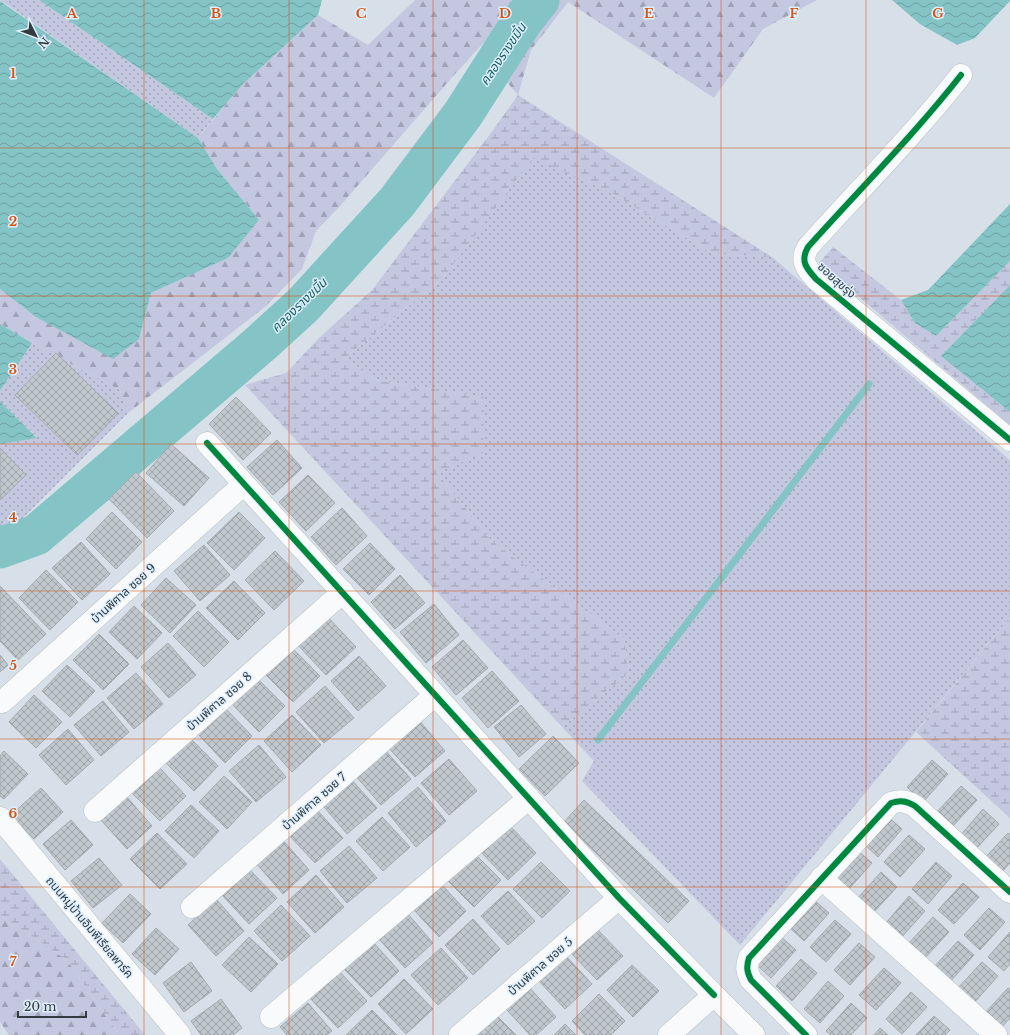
<svg xmlns="http://www.w3.org/2000/svg" width="1010" height="1035" viewBox="0 0 1010 1035" font-family="'Libre Baskerville','Noto Sans Thai',serif">
	<defs>
		<pattern id="grass-dots" width="8" height="8" patternUnits="userSpaceOnUse"><rect width="8" height="8" fill="#c4c7e0"/><path d="M2 2h.1M6 6h.1" fill="none" stroke="#a0a3b7" stroke-width="1.8" stroke-linecap="round"/></pattern>
		<pattern id="forest-firs" width="22" height="20" patternUnits="userSpaceOnUse"><rect width="22" height="20" fill="#c4c7e0"/><path d="M5 1l3.5 6h-7zM16 11l3.5 6h-7z" fill="#a0a3b7"/></pattern>
		<pattern id="wetland-marsh" width="20" height="14" patternUnits="userSpaceOnUse"><rect width="20" height="14" fill="#c4c7e0"/><path d="M1 5h8M5 5V1M11 12h8M15 12V8" fill="none" stroke="#a0a3b7"/></pattern>
		<pattern id="water-waves" width="16" height="10" patternUnits="userSpaceOnUse"><rect width="16" height="10" fill="#84c4c6"/><path d="M0 5q4-4 8 0t8 0" fill="none" stroke="#6da0a2"/></pattern>
		<pattern id="building-cross-hatch" width="8" height="8" patternUnits="userSpaceOnUse"><rect width="8" height="8" fill="#c0c8ce"/><path d="M0 0l8 8M0 8l8-8" fill="none" stroke="#9da4a9"/></pattern>
	</defs>
	<rect width="100%" height="100%" fill="#d7e0e8"/>
	<path fill="url(#grass-dots)" d="M0,0H39L213,119L198,138Z
		M533,157L610,192L713,254L772,257L1010,460V617L740,945L582,781L594,761L562,727L629,673L624,639L492,541L437,473L483,397L375,380L345,358L443,278Z
		M32,343L120,390L128,413L13,528L0,529V444L37,437L0,401V391Z"/>
	<path fill="url(#forest-firs)" d="M415,0H523L455,74L340,206L316,231L302,269L265,307L128,413L120,390L32,343L0,324V289L36,317L139,339L151,293L228,258L259,220L217,169L198,138L243,84L318,15L368,45Z
		M552,0H817L763,29L714,98L568,2L531,50L518,95L505,80Z
		M0,915L67,960L119,1035H9L0,1022Z"/>
	<path fill="url(#wetland-marsh)" d="M518,95L772,257L713,254L610,192L533,158L443,278L345,358L375,380L484,397L483,453L437,473L492,541L624,639L629,673L562,727L245,385L286,373L320,337L372,290L488,137Z
		M833,247L901,300L915,323L936,336L1010,261V285L941,356L1010,412V425L819,263Z
		M1010,617V818L916,732Z
		M0,859L145,1035H119L67,960L0,915Z"/>
	<path fill="url(#water-waves)" d="M39,0H322L318,15L243,84L213,119Z
		M892,0H1010V1L975,38L957,45L920,24Z
		M0,1L198,138L217,169L259,220L228,258L151,293L139,339L113,359L36,317L0,289Z
		M1010,204V261L936,336L915,323L901,300L928,290Z
		M1010,285V412L941,356Z
		M0,324L32,343L0,391Z
		M0,401L37,438L0,444Z"/>
	<g fill="none" stroke-linecap="round" stroke-linejoin="round">
		<path stroke="#84c4c6" stroke-width="7" d="M0,528L20,541
			M598,740L869,384"/>
		<path stroke="#84c4c6" stroke-width="41" d="M0,548L36,535L259,345L303,305L397,202L463,114L523,20L539,0"/>
	</g>
	<path fill="url(#building-cross-hatch)" stroke="#a2aaaf" d="M56,353L118,413L77,455L15,395Z
		M236,397L271,433L243,460L209,424Z
		M277,440L302,468L273,495L247,467Z
		M171,444L209,478L184,506L146,473Z
		M0,448L26,475L0,500Z
		M136,472L174,511L147,538L109,499Z
		M308,475L335,503L306,531L279,502Z
		M342,508L367,536L336,565L311,537Z
		M112,512L142,542L116,569L86,539Z
		M239,512L265,538L234,570L207,543Z
		M81,542L110,574L82,600L52,568Z
		M370,543L395,569L369,595L343,569Z
		M204,545L230,575L200,601L174,571Z
		M275,551L304,581L274,610L245,580Z
		M46,570L78,602L50,630L19,598Z
		M400,575L425,603L395,629L371,602Z
		M166,578L196,605L170,633L141,605Z
		M234,581L265,613L238,640L206,608Z
		M0,586L46,634L18,660L0,641Z
		M434,604L459,635L426,663L400,632Z
		M134,606L162,633L137,659L109,632Z
		M198,611L229,642L204,667L173,636Z
		M326,615L356,647L326,675L296,643Z
		M99,634L129,664L103,690L73,660Z
		M463,640L488,668L456,695L432,667Z
		M168,643L196,675L169,698L141,667Z
		M290,646L320,676L293,702L264,673Z
		M0,655L8,665L0,672Z
		M359,656L386,686L358,711L331,681Z
		M67,665L95,691L70,717L42,691Z
		M492,671L519,701L488,728L462,698Z
		M136,673L163,704L134,729L107,698Z
		M256,677L285,706L259,732L231,703Z
		M325,686L354,718L324,743L296,712Z
		M34,695L62,722L36,748L9,722Z
		M103,701L129,732L101,756L74,725Z
		M521,705L546,734L519,757L494,727Z
		M223,706L252,736L225,763L196,732Z
		M292,715L321,745L292,772L264,741Z
		M418,719L445,751L415,777L387,746Z
		M68,729L94,760L66,785L39,755Z
		M553,736L579,763L545,796L519,769Z
		M189,737L218,766L194,791L165,762Z
		M259,745L286,777L256,802L229,771Z
		M383,748L411,779L381,805L354,774Z
		M4,751L28,774L4,799L0,796V756Z
		M449,759L477,791L449,815L421,783Z
		M932,760L948,774L923,802L907,787Z
		M157,765L186,796L160,821L130,791Z
		M224,776L252,802L227,829L199,802Z
		M349,777L377,808L347,834L320,802Z
		M961,786L977,800L952,827L936,813Z
		M418,787L446,821L416,847L388,813Z
		M41,788L63,812L34,839L11,815Z
		M126,796L152,826L127,849L100,819Z
		M584,800L689,901L668,923L564,822Z
		M191,805L219,831L194,858L165,831Z
		M316,809L343,838L315,863L288,834Z
		M983,809L999,824L974,851L959,837Z
		M886,815L902,829L878,857L862,842Z
		M382,817L410,847L383,871L356,841Z
		M71,820L93,845L65,870L43,844Z
		M507,823L536,853L508,880L479,850Z
		M157,833L187,864L160,889L130,859Z
		M1008,833L1010,835V863L999,875L983,860Z
		M909,835L925,849L900,877L884,862Z
		M282,839L309,870L283,894L255,862Z
		M349,846L377,878L347,903L320,871Z
		M856,849L872,863L848,890L831,876Z
		M474,853L501,880L474,907L446,879Z
		M99,858L122,885L93,908L71,881Z
		M541,862L570,891L542,918L513,889Z
		M936,862L952,876L928,904L912,889Z
		M248,868L277,898L249,924L221,894Z
		M881,872L897,887L872,914L856,900Z
		M316,875L344,907L315,933L287,902Z
		M963,883L979,897L954,924L938,910Z
		M441,884L466,911L439,937L414,910Z
		M508,891L535,921L508,945L481,916Z
		M130,894L151,914L123,943L102,923Z
		M909,896L925,911L901,938L885,924Z
		M216,899L244,931L216,956L188,925Z
		M813,899L829,913L804,941L788,926Z
		M281,905L310,936L282,961L254,931Z
		M989,908L1005,922L980,950L964,935Z
		M407,913L433,943L405,968L379,939Z
		M933,917L949,932L924,959L908,944Z
		M473,919L500,949L473,975L445,945Z
		M835,920L851,934L826,962L810,947Z
		M593,925L623,956L597,980L567,949Z
		M156,928L179,949L155,975L132,954Z
		M1010,932V964L1004,971L988,957Z
		M780,936L796,950L771,978L755,963Z
		M249,937L278,964L251,992L222,965Z
		M958,941L974,955L949,983L933,968Z
		M373,942L399,971L371,997L344,969Z
		M859,943L875,957L850,985L834,970Z
		M441,948L468,978L438,1005L411,975Z
		M564,954L592,984L565,1009L537,979Z
		M801,959L817,973L792,1001L776,986Z
		M191,962L212,991L184,1012L163,983Z
		M982,962L998,976L973,1004L957,989Z
		M632,965L659,991L633,1017L607,990Z
		M884,968L901,983L876,1010L859,995Z
		M339,971L367,1001L338,1028L310,998Z
		M404,979L433,1009L406,1034L378,1004Z
		M828,981L844,996L820,1023L804,1009Z
		M530,988L556,1017L536,1035H530L506,1009Z
		M1008,988L1010,989V1018L999,1030L983,1015Z
		M911,992L927,1007L902,1034L886,1019Z
		M599,994L625,1021L611,1035H585L572,1021Z
		M221,999L242,1028L233,1035H201L191,1021Z
		M308,1003L332,1031L327,1035H287L280,1027Z
		M851,1003L867,1018L851,1035H831L826,1031Z
		M372,1010L397,1035H346Z
		M497,1016L516,1035H477Z
		M934,1016L950,1030L945,1035H916Z
		M565,1024L576,1035H554Z
		M880,1028L888,1035H874Z"/>
	<g fill="none" stroke-linecap="round" stroke-linejoin="round">
		<defs>
			<path id="minor" d="M961,75C914,135 859,190 808,247C800,261 806,268 816,279L1010,440
				M207,443L619,898L714,995
				M2,702L244,484
				M95,811L343,592
				M0,818L180,1035
				M821,878L996,1035
				M192,907L435,695
				M271,1017L529,798
				M460,1035L619,898
				M669,1035L714,995L754,1035
				M806,1035L751,980C747,972 746,967 749,958L891,803C901,800 906,801 915,806L1010,892"/>
		</defs>
		<use href="#minor" stroke="#b6bec3" stroke-width="23"/>
		<use href="#minor" stroke="#f9fafc" stroke-width="22"/>
		<defs>
			<path id="cycleway" d="M961,75C914,135 859,190 808,247C800,261 806,268 816,279L1010,440
				M207,443L619,898L714,995
				M806,1035L751,980C747,972 746,967 749,958L891,803C901,800 906,801 915,806L1010,892"/>
		</defs>
		<use href="#cycleway" stroke="#ddeefc" stroke-width="8"/>
		<use href="#cycleway" stroke="#00873e" stroke-width="6"/>
	</g>
	<path fill="none" stroke="#d65611" stroke-width="1" stroke-opacity="0.55" d="M144,0V1035M289,0V1035M433,0V1035M577,0V1035M721,0V1035M866,0V1035M0,148H1010M0,296H1010M0,444H1010M0,591H1010M0,739H1010M0,887H1010"/>
	<g text-anchor="middle" dominant-baseline="central" stroke-width="3" stroke-linejoin="round" paint-order="stroke">
		<g font-size="12" fill="#343b40" stroke="#ddeefc">
			<text transform="translate(837 280) rotate(42)">ซอยสุขรุ่ง</text>
			<text transform="translate(123 593) rotate(-42)">บ้านพิศาล ซอย 9</text>
			<text transform="translate(219 701) rotate(-41)">บ้านพิศาล ซอย 8</text>
			<text transform="translate(314 801) rotate(-41)">บ้านพิศาล ซอย 7</text>
			<text transform="translate(90 927) rotate(50)">ถนนหมู่บ้านอิมพีเรียลพาร์ค</text>
			<text transform="translate(540 966) rotate(-41)">บ้านพิศาล ซอย 5</text>
		</g>
		<g font-size="13" font-style="italic" fill="#186262" stroke="#ddeefc">
			<text transform="translate(503 54) rotate(-56)">คลองรางขมิ้น</text>
			<text transform="translate(299 305) rotate(-44)">คลองรางขมิ้น</text>
		</g>
	</g>
	<g font-size="13" text-anchor="middle" font-weight="bold" fill="#d65611" stroke="#ddeefc" stroke-width="3" stroke-linejoin="round" paint-order="stroke">
		<text x="72" y="18">A</text>
		<text x="216" y="18">B</text>
		<text x="361" y="18">C</text>
		<text x="505" y="18">D</text>
		<text x="649" y="18">E</text>
		<text x="794" y="18">F</text>
		<text x="938" y="18">G</text>
		<text x="13" y="78">1</text>
		<text x="13" y="226">2</text>
		<text x="13" y="374">3</text>
		<text x="13" y="522">4</text>
		<text x="13" y="670">5</text>
		<text x="13" y="818">6</text>
		<text x="13" y="966">7</text>
	</g>
	<g transform="translate(36 36) rotate(132)" stroke="#ddeefc" stroke-width="3" paint-order="stroke">
	<path d="M0-3L7 15L0 10L-7 15Z" fill="#343b40"/>
	<text y="-6" font-size="11" font-weight="bold" text-anchor="middle" fill="#343b40">N</text>
	</g>
	<path d="M18 1011v6h68v-6" fill="none" stroke="#343b40" stroke-width="2"/>
	<text x="24" y="1011" font-size="12" fill="#343b40" stroke="#ddeefc" stroke-width="3" paint-order="stroke">20 m</text>
</svg>
